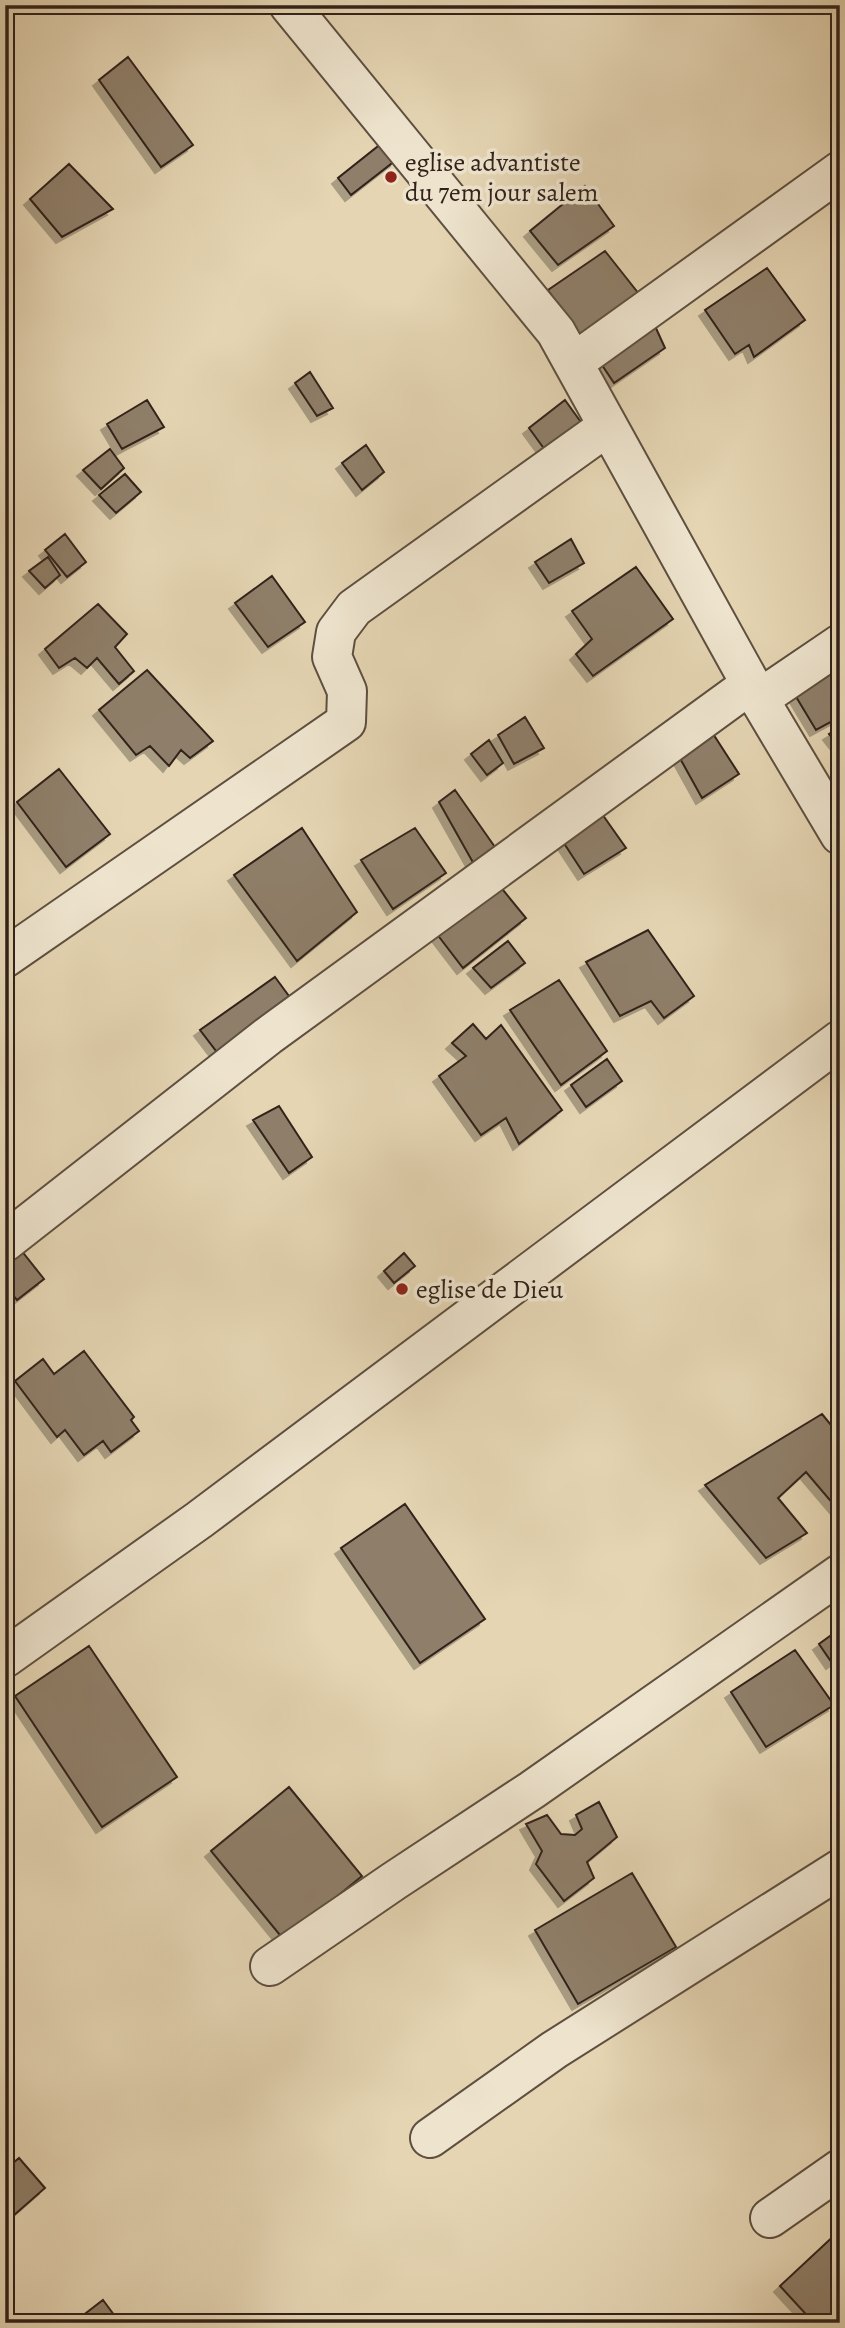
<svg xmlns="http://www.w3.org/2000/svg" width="845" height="2328" viewBox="0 0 845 2328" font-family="Alegreya,serif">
	<defs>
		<filter id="shadow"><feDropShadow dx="-6" dy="6" stdDeviation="0" flood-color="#0004"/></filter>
	</defs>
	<rect width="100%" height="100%" fill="#e5d5b3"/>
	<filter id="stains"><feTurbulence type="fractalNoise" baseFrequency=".00286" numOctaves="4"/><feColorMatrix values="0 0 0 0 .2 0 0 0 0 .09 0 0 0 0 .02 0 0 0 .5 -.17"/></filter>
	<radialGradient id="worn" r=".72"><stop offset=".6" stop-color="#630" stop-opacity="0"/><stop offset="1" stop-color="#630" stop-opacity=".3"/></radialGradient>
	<path fill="#8f7f6a" stroke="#31221a" stroke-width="2" filter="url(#shadow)" d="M128,57L193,145L161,167L99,80Z
		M382,143L396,160L351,195L338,178Z
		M69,164L113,209L62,237L30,199Z
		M585,186L614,226L558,265L530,231Z
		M605,251L639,294L580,338L548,290Z
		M767,268L805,320L754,357L749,345L735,354L705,310Z
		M650,315L665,348L614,383L592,350Z
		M310,372L333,408L317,416L295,383Z
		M147,400L164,427L122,449L107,424Z
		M565,400L583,425L545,450L529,428Z
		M366,445L384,472L362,490L342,463Z
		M110,449L124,468L101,489L83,470Z
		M125,474L141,492L116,513L99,495Z
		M65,534L86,562L67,577L45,550Z
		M571,539L584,563L549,583L535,562Z
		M48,557L60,575L45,588L29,571Z
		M636,567L673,619L593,676L576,654L592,639L572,611Z
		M272,576L305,622L268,647L235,603Z
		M98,604L127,634L115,647L134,671L119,684L97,658L87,668L75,658L59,668L45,649Z
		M840,662V717L816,730L792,690Z
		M147,670L213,741L190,758L181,750L169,766L150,746L136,755L99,710Z
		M525,717L544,748L514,764L498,735Z
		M708,726L739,774L702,798L672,744Z
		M840,727V748L829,734Z
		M489,740L503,763L487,775L471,754Z
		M59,769L110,834L66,867L17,802Z
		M455,790L497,850L475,866L439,802Z
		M595,804L626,848L584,874L554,828Z
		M302,828L357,912L297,961L234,875Z
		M415,828L446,873L393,909L361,860Z
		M494,879L526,918L463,968L433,929Z
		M648,930L694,996L664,1018L651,1001L620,1016L586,962Z
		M508,941L525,963L491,988L473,968Z
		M275,977L297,1007L223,1060L200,1030Z
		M559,980L607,1051L561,1085L510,1010Z
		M473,1024L486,1039L501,1025L562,1110L519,1144L506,1118L481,1135L439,1076L466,1056L452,1043Z
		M607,1059L622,1081L586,1107L571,1085Z
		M279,1106L312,1157L289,1173L253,1120Z
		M13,1240L44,1279L17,1300L5,1285V1246Z
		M404,1253L415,1266L394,1283L384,1271Z
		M84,1351L134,1417L131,1420L139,1431L111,1452L103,1441L84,1455L65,1430L57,1437L15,1381L43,1359L54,1374Z
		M822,1414L840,1436V1512L806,1472L778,1498L807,1533L766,1558L705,1485Z
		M405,1504L485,1619L420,1663L341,1548Z
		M837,1631L840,1635V1657L832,1663L819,1644Z
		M89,1646L177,1777L102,1827L15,1696Z
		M795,1650L834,1705L766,1747L731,1692Z
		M289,1787L362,1876L284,1940L211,1851Z
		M599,1802L617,1837L587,1862L594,1878L564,1901L536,1864L542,1851L526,1824L547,1815L561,1834L575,1835L582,1829L576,1815Z
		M632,1873L676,1947L578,2004L535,1930Z
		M19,2158L45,2188L5,2223V2170Z
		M840,2230V2321L837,2323H814L780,2286Z
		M103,2300L120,2323H73Z"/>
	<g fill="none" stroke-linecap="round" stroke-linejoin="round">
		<defs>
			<path id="minor" d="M289,5L556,332L759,699L840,835
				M573,363L840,171
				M759,699L840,644
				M5,958L346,722L347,691L332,657L336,632L354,608L608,426
				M5,1242L268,1036L751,684
				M5,1658L199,1520L840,1040
				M270,1966L394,1881L532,1790L840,1574
				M430,2138L554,2050L840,1869
				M770,2218L840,2169"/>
		</defs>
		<use href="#minor" stroke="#5e4f40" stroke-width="42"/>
		<use href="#minor" stroke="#eee4ce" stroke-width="38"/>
	</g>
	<g fill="#8f2418" stroke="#eee4ce" stroke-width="2.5">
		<circle cx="391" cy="177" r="7"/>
		<circle cx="402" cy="1289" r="7"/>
	</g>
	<g text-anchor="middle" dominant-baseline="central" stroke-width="7" stroke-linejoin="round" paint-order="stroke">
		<g font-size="26" fill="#31221a" stroke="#eee4ce" text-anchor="start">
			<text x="405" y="162">eglise advantiste<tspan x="405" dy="30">du 7em jour salem</tspan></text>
			<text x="416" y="1289">eglise de Dieu</text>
		</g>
	</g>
	<rect width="845" height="2328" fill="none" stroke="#e5d5b3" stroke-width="28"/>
	<rect x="7" y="7" width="831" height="2314" fill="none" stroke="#31221a" stroke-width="3.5"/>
	<rect x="14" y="14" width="817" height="2300" fill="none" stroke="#31221a" stroke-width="2"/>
	<rect width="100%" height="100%" filter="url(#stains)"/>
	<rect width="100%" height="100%" fill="url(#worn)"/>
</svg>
